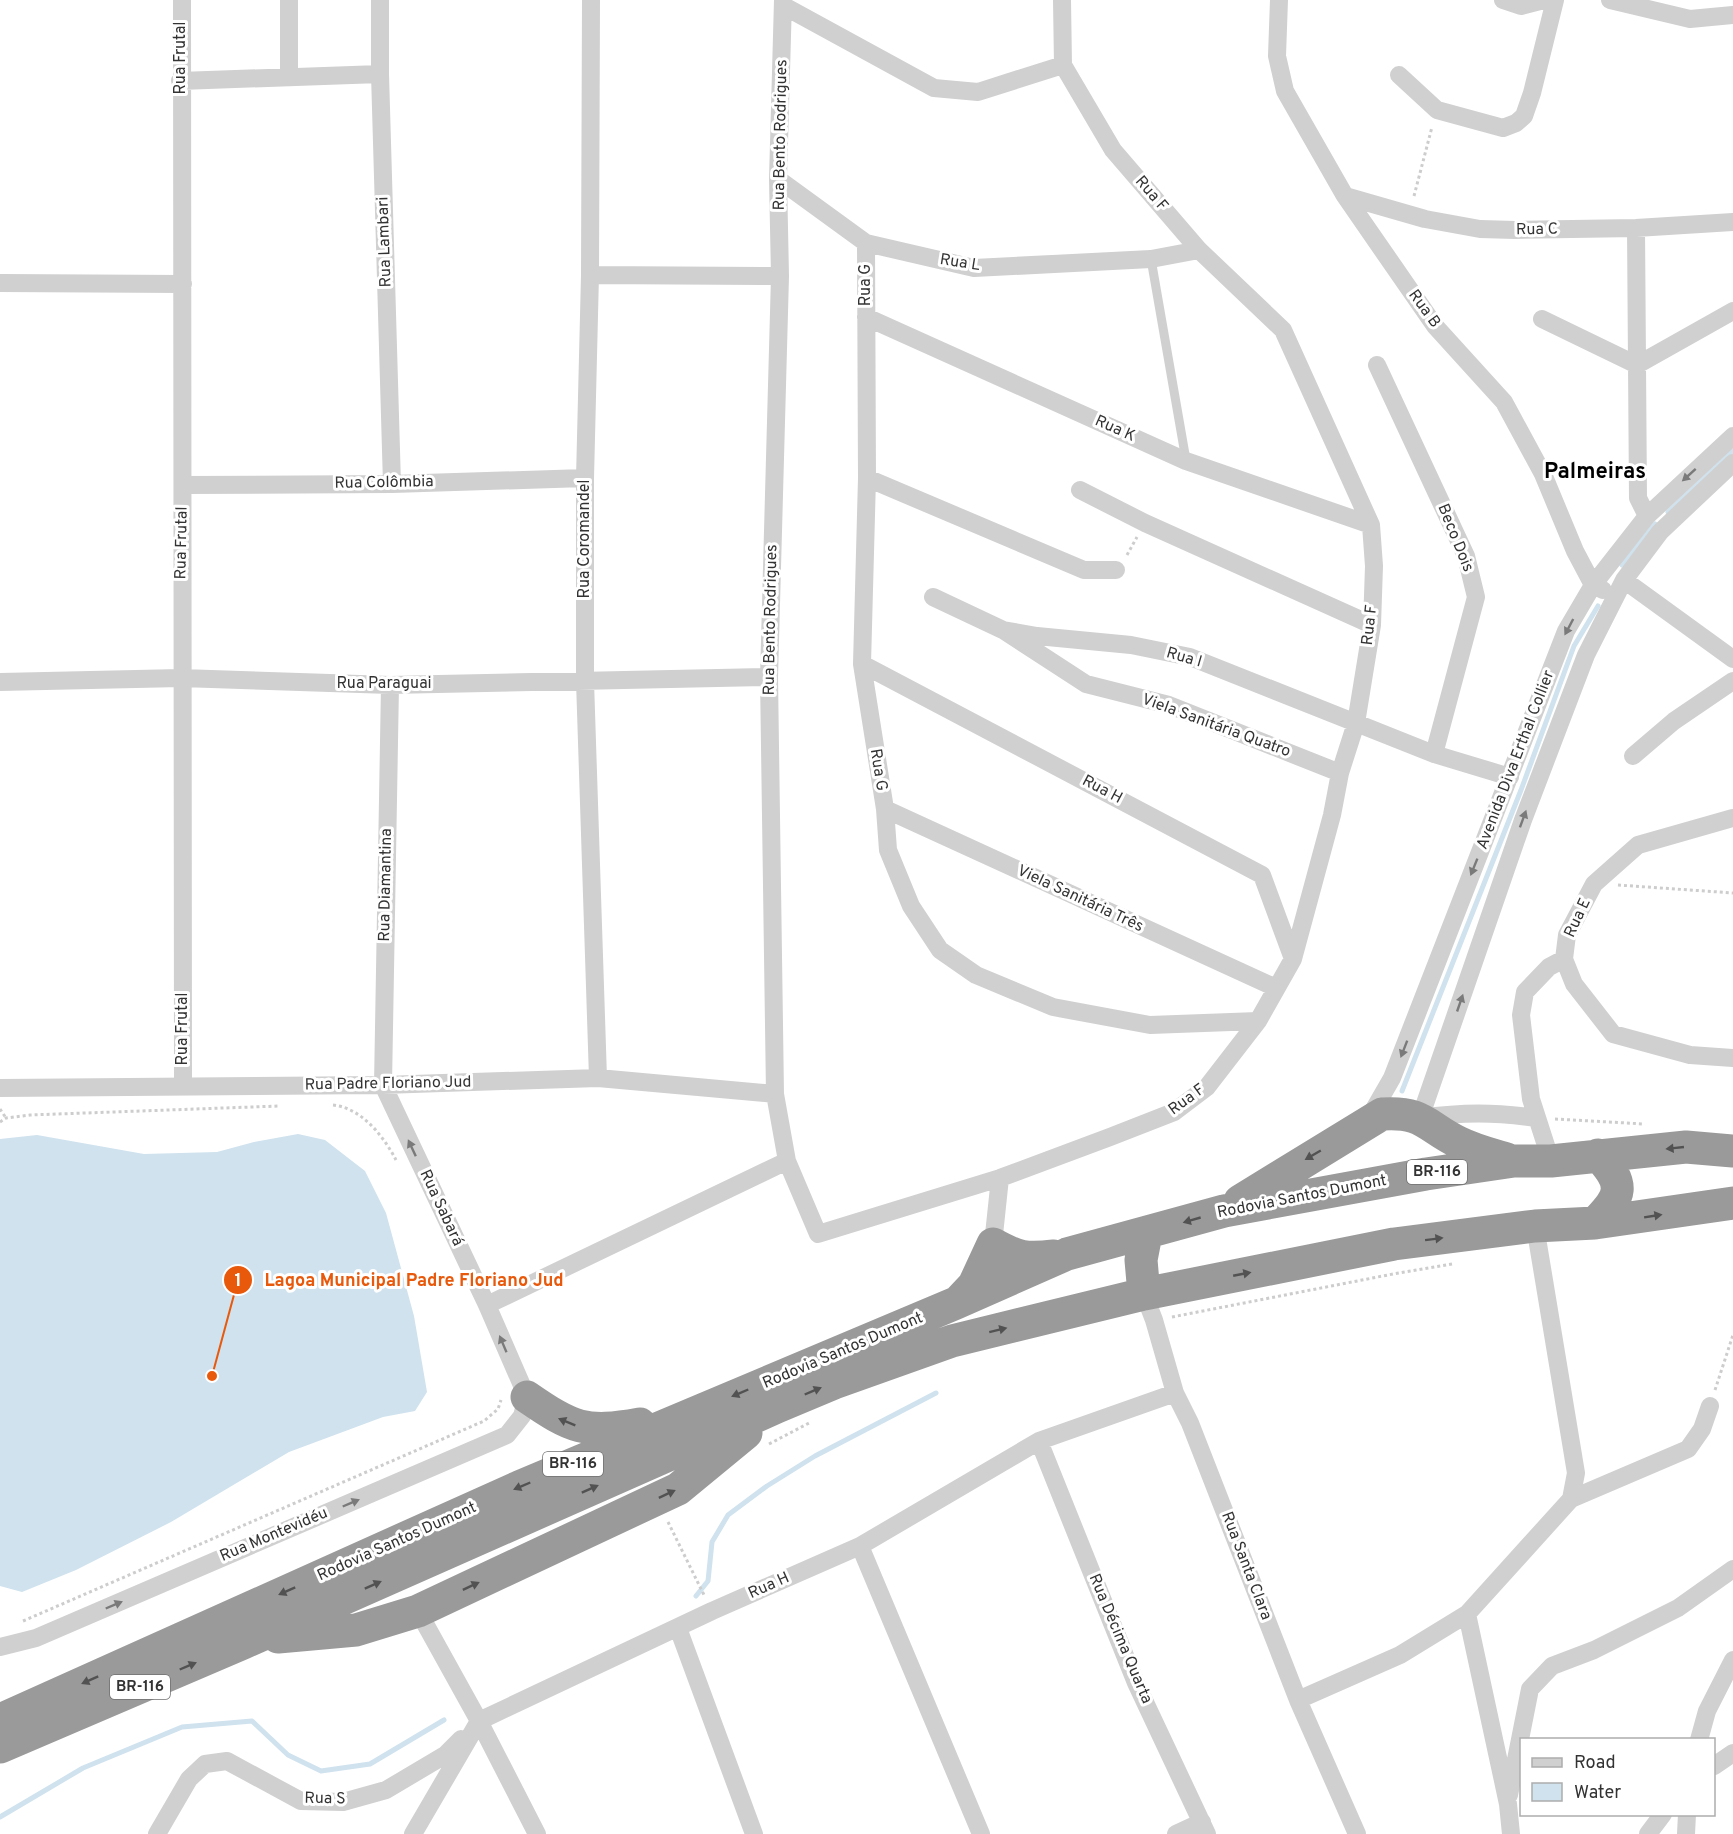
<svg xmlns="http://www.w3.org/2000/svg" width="1733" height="1834" viewBox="0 0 1733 1834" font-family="Overpass,sans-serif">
	<rect width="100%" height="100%" fill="#fff"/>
	<path fill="#cfe2ee" d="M298,1134L325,1140L365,1171L386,1213L414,1316L427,1392L415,1411L383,1417L289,1452L171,1522L76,1570L22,1592L0,1586V1139L37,1135L144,1154L217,1152L254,1142Z"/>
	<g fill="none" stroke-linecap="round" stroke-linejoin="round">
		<path stroke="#cfe2ee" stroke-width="5" d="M1668,512L1733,451
			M1622,565L1655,524
			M1402,1091L1521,790L1574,646L1598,606
			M696,1596L708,1581L712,1542L728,1515L767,1486L815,1456L936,1393
			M0,1817L83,1768L182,1727L252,1721L288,1755L321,1771L370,1764L444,1720"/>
		<path stroke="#cdcdcd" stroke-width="3" stroke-dasharray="3 3" stroke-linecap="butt" d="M1414,196L1432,127
			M1127,555L1137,537
			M1618,885L1733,893
			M333,1105C362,1108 384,1137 396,1160
			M0,1109L6,1118
			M1555,1119L1644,1124
			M0,1122L6,1118L30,1115L279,1106
			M1172,1317L1393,1274L1452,1264
			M1715,1390L1733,1335
			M769,1444L811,1422
			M668,1522L705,1597
			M23,1621L484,1421L498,1409L501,1400"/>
		<path stroke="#d0d0d0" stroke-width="9" d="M1151,259L1186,460"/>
		<path stroke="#d0d0d0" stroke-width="18" d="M182,0L183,1087
			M380,0V74L392,484
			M591,0L590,275L585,478V681L598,1078
			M783,0L778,179L780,276L769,677L775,1094L787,1161L818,1234L1000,1178L1110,1137L1174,1112L1207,1087L1258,1021L1293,959L1332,815L1340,773L1356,723L1372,625L1374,566L1371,525L1283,330L1199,250L1113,150L1063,65L1062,0
			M1279,0L1277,56L1285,91L1345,196L1435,326L1504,402L1543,474L1575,551L1593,585L1603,590
			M1503,0L1521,6L1544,0
			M1610,0L1690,19L1733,15
			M784,6L934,88L978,92L1063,65
			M1399,75L1437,110L1503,128L1516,123L1524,116L1532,93L1555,0
			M289,77V0
			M180,81L380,74
			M778,179L866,243L974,268L1151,259L1199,250
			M1345,196L1425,219L1480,229L1515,230L1636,228L1733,222
			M1636,228L1638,498L1647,516
			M866,243L867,478L862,664L885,809L888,850L911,906L940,950L976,975L1053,1007L1150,1025L1258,1021
			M590,275L780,276
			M0,283L183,284
			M866,317L1186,461L1371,525
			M1542,319L1637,365L1733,311
			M1377,365L1466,556L1476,597L1434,754
			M867,478L1084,570H1116
			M183,485L392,484L585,478
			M1080,490L1145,523L1372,625
			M1624,580L1733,659
			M933,597L1003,630L1086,684L1169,705L1340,773
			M1003,630L1037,636L1131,645L1190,657L1434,754L1510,777
			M862,664L1262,875L1293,959
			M0,682L181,678L390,685L769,677
			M1633,756L1674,721L1733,681
			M885,809L1276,988
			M1564,959L1574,984L1613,1034L1690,1055L1733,1058
			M0,1088L383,1085L598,1078L775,1094
			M1369,1118L1392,1078L1566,631L1593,585L1647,516L1733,436
			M1537,1118C1494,1112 1463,1112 1420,1118L1523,820L1586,655L1624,580L1660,532L1733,463
			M1551,1161L1531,1099L1521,1015L1525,992L1549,967L1564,959L1567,935L1594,884L1638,845L1733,818
			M1535,1226L1576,1473L1571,1499
			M993,1244L1000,1178
			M1144,1294L1154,1320L1175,1393L1190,1423L1298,1700L1357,1834
			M487,1305L787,1161
			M1039,1441L1136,1683L1207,1834
			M860,1546L981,1834
			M418,1611L479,1721L537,1834
			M678,1628L754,1834
			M0,1647L36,1638L507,1435L522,1416L527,1397L487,1305L383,1085L390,685
			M1298,1700L1400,1655L1467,1614
			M1699,1740L1707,1711L1733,1660
			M1714,1766L1733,1753
			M1509,1795L1530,1689L1552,1666L1594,1650L1678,1608L1733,1569
			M157,1834L189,1779L205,1764L227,1761L301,1801L343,1802L386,1790L445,1755L461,1739
			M413,1834L479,1721L712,1611L860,1546L1039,1441L1175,1393
			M1176,1834L1202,1822
			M1511,1834L1508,1804L1467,1614L1571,1499L1688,1449L1702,1429L1710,1406
			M1648,1834L1663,1814
			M1686,1834L1687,1814"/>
		<path stroke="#9a9a9a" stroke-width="33" d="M1240,1201L1382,1114C1423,1111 1427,1127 1458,1142C1474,1150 1490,1154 1507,1159
			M1595,1223C1622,1196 1626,1185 1598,1155
			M1144,1294L1141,1260L1146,1234
			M958,1302L974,1285L993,1244C1018,1258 1026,1259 1054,1256
			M527,1397C572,1428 585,1434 640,1424
			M278,1637L356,1630L418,1611L678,1489L746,1433
			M0,1720L519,1487L956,1303L1067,1254L1224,1211L1426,1174L1514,1161H1551L1686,1147L1733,1151
			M0,1747L243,1643L777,1407L834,1383L952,1341L1144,1294L1394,1244L1535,1226L1595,1223L1733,1203"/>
	</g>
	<defs><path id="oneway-solid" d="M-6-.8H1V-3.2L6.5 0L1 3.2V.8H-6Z" transform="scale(1.5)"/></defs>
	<g fill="#7a7a7a">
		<use href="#oneway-solid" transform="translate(1689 475) rotate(138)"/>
		<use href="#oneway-solid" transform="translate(1569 627) rotate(118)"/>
		<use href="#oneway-solid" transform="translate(1523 819) rotate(-70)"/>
		<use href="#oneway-solid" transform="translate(1474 867) rotate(112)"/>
		<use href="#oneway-solid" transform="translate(1460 1003) rotate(-71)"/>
		<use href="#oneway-solid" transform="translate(1404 1049) rotate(111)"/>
		<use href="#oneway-solid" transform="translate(412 1148) rotate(-115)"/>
		<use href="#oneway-solid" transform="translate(503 1344) rotate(-113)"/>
		<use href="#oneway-solid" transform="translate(351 1503) rotate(-23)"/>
		<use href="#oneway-solid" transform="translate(114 1605) rotate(-23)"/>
	</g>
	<g fill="#525252">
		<use href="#oneway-solid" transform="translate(1675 1148) rotate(174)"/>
		<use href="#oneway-solid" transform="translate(1313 1155) rotate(150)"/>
		<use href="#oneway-solid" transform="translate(1653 1216) rotate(-9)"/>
		<use href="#oneway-solid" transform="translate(1192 1220) rotate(164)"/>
		<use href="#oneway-solid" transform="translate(1434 1239) rotate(-7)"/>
		<use href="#oneway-solid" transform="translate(1242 1274) rotate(-11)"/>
		<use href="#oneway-solid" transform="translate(998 1330) rotate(-14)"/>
		<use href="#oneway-solid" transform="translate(813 1391) rotate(-23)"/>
		<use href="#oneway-solid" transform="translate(740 1393) rotate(157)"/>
		<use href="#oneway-solid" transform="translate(567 1422) rotate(-158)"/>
		<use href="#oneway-solid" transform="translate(522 1486) rotate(157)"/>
		<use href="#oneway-solid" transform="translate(590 1489) rotate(-24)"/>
		<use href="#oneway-solid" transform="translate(667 1494) rotate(-25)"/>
		<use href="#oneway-solid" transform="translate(373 1585) rotate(-24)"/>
		<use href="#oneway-solid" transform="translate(471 1586) rotate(-25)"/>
		<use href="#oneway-solid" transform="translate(287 1591) rotate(156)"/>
		<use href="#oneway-solid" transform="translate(188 1666) rotate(-23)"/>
		<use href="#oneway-solid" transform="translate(90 1680) rotate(156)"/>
	</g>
	<g text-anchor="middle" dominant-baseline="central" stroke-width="6" stroke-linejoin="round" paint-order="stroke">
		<g fill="#fff" stroke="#707070" stroke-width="1.5">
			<rect x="1407" y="1160" width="60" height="24" rx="4.5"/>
			<rect x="543" y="1452" width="60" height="24" rx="4.5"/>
			<rect x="110" y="1675" width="60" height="24" rx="4.5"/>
		</g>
		<g font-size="15" font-weight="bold" fill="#333">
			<text x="1437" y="1172">BR-116</text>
			<text x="573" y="1464">BR-116</text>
			<text x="140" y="1687">BR-116</text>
		</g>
		<g font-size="16" fill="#333" stroke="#fff">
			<text transform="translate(181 58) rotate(-90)">Rua Frutal</text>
			<text transform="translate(781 135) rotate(-89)">Rua Bento Rodrigues</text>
			<text transform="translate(1151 194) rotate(49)">Rua F</text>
			<text transform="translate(1537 230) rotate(-1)">Rua C</text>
			<text transform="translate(385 242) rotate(-92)">Rua Lambari</text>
			<text transform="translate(960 263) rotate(9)">Rua L</text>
			<text transform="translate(866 285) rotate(-90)">Rua G</text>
			<text transform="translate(1424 309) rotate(54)">Rua B</text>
			<text transform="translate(1115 429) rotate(24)">Rua K</text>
			<text transform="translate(384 483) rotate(-1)">Rua Colômbia</text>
			<text transform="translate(1455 538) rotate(68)">Beco Dois</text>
			<text transform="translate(585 539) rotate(-90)">Rua Coromandel</text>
			<text transform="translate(182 543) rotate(-89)">Rua Frutal</text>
			<text transform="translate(771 620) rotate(-89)">Rua Bento Rodrigues</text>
			<text transform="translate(1370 625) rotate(-84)">Rua F</text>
			<text transform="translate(1184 658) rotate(16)">Rua I</text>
			<text x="384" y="684">Rua Paraguai</text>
			<text transform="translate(1216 726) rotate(20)">Viela Sanitária Quatro</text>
			<text transform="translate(1516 760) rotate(-69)">Avenida Diva Erthal Collier</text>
			<text transform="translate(878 770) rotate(81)">Rua G</text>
			<text transform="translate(1102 790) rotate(28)">Rua H</text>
			<text transform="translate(386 885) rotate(-89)">Rua Diamantina</text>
			<text transform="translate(1080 899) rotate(25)">Viela Sanitária Três</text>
			<text transform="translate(1578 918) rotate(-65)">Rua E</text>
			<text transform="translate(183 1029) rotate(-90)">Rua Frutal</text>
			<text transform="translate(388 1084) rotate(-1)">Rua Padre Floriano Jud</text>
			<text transform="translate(1187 1100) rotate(-36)">Rua F</text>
			<text transform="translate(1302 1197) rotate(-11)">Rodovia Santos Dumont</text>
			<text transform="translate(441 1208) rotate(65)">Rua Sabará</text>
			<text transform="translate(843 1351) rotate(-23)">Rodovia Santos Dumont</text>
			<text transform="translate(274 1535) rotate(-23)">Rua Montevidéu</text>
			<text transform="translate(397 1542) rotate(-24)">Rodovia Santos Dumont</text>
			<text transform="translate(1246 1566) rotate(69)">Rua Santa Clara</text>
			<text transform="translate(769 1586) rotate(-24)">Rua H</text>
			<text transform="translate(1120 1639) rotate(67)">Rua Décima Quarta</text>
			<text transform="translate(325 1799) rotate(1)">Rua S</text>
		</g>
		<g font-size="22" font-weight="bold" fill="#000" stroke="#fff">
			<text x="1595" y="472">Palmeiras</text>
		</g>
	</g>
	<path fill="none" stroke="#e8590c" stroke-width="2" d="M212 1376L238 1280"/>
	<g fill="#e8590c" stroke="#fff" stroke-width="2">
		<circle cx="212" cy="1376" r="6"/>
		<circle cx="238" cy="1280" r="15"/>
	</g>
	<g font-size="18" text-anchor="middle" font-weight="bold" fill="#fff">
		<text x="238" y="1286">1</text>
	</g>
	<g font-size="18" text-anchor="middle" font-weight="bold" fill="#e8590c" stroke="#fff" stroke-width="6" stroke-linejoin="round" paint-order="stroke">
		<text x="414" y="1286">Lagoa Municipal Padre Floriano Jud</text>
	</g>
	<rect x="1520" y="1738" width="195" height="78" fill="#ffffff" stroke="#adadad" stroke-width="1.5"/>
	<rect x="1532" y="1758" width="30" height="9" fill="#d0d0d0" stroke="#adadad" stroke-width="1.5"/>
	<text x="1574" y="1768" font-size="18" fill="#333333">Road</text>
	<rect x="1532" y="1783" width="30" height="18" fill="#cfe2ee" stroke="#adadad" stroke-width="1.5"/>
	<text x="1574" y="1798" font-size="18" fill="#333333">Water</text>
</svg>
